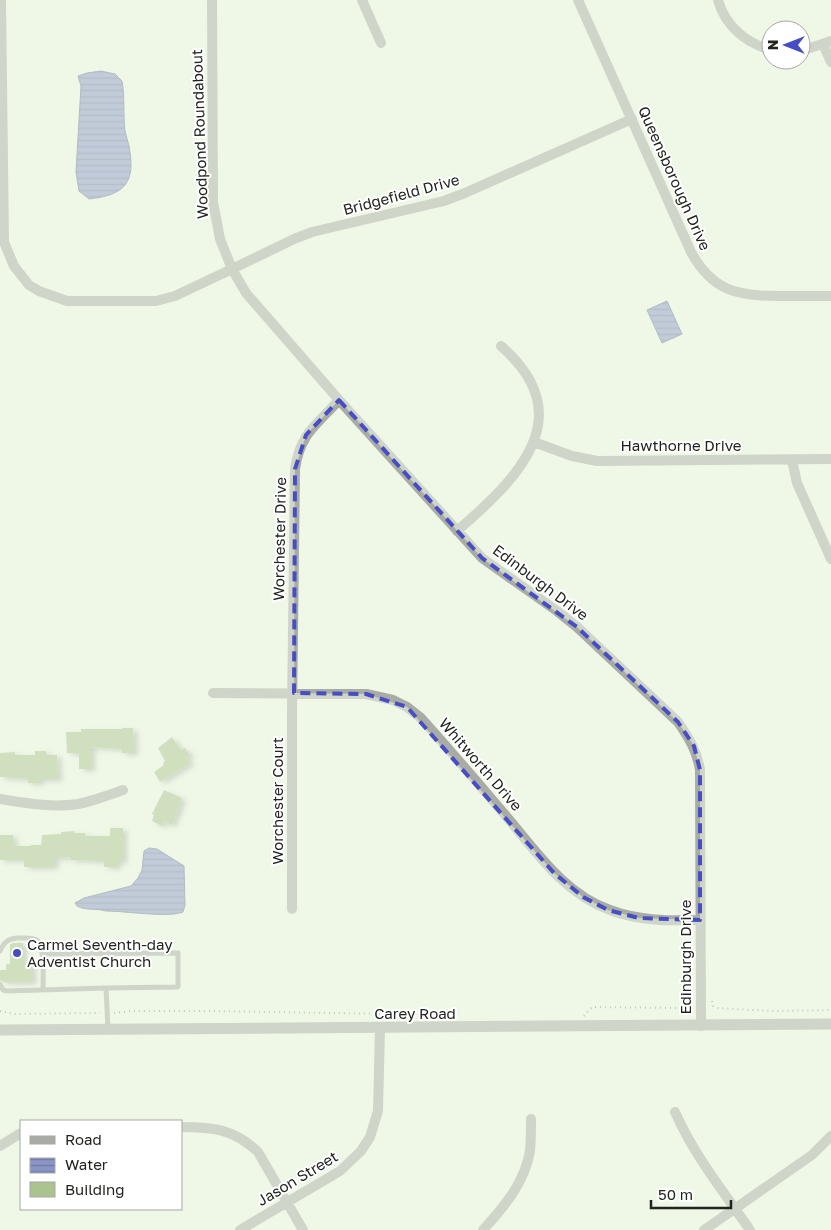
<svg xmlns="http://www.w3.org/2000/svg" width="831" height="1230" viewBox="0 0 831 1230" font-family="'Golos Text',sans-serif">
	<defs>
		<pattern id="water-rules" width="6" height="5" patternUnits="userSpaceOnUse" patternTransform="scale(1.25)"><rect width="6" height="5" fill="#8994c7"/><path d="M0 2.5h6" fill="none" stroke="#7079a1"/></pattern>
		<filter id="shadow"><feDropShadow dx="4.5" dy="2.5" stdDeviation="2.5" flood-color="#0004"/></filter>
	</defs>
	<rect width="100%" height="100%" fill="#eff7e7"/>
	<path fill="url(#water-rules)" stroke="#6a7395" d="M101,71L115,74L122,81C125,97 123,114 125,131C126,136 128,141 129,146C136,183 125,195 89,199L79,191L76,172L81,86L78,76L87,73Z
		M667,301L682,334L662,343L647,310Z
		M149,848L157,849L184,866L185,905L183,912C168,918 125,911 106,911C96,908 86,911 77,906L75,903L84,898L131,886L138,878L142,870L144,851Z"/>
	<path fill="#abc38e" filter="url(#shadow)" d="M122,728H133L134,753H122V749L91,747V769H79V753H67L66,732H81V729H122Z
		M172,737L181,750L185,748L190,755L186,757L190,763L160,782L154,772L164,765L163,763L165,761L158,748Z
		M35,751H46V755H57L58,779H40V783H28V779L0,777V753L15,752V755H35Z
		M164,790L182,798L172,825L164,821L162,826L152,821L154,815L152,814Z
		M110,828H123V861H117V867H104V861L71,860V857L54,858V867H24V860H0V835H13V846H31V845H41L42,835L61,834V832L74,831V833H85V836H110Z
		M14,943H23V964L32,963V982H4L0,980V970H6V964H10V944Z"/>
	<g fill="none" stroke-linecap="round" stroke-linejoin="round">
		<path stroke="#8b9186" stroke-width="2" stroke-dasharray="1 4" stroke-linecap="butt" d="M712,1001L713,1006L717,1008L771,1011L831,1010
			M0,1011L14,1014L100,1013
			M114,1013L132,1011H208L459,1015
			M584,1016L592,1007L681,1008C686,1006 688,1003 688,998H690"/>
		<path stroke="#a8aca5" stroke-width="5" d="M0,951C4,942 8,939 17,938C23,938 32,937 37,940C45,946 43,980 43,990
			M42,954L178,953V987L106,988
			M0,984L3,990L7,991L106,988L108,1029"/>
		<path stroke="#a8aca5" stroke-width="10" d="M1,0L4,242L14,266L29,285L39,291L67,301H156L175,296L232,269L220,239L213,202L212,0
			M362,0L381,43
			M578,0L691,252C712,290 736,296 777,296C795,296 813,296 831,296
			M718,0C725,26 746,43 771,50
			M823,44L831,62
			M801,51L831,41
			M632,119L465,193L444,201L312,232L294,239L232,269L246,293L339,400L482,558L557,611L577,627L678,722C689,738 697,751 700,770L701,1026
			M534,442L572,456L597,461L831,459
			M792,460L797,483L831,559
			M457,531C517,479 582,417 501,346
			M213,693L366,694L393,700L407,707L421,718C450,750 478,783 506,816C536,851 564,894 610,910C639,921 670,921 700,920
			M0,799C26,803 52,808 78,804C93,801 109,795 123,790
			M292,909V713L295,469C300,433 317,425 339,400
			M675,1112C694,1155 723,1191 750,1230
			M181,1127C213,1127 234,1129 258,1152L303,1230
			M0,1146L21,1133
			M240,1230L340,1171L361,1151L370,1137L378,1111L380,1028
			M483,1230C504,1207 525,1182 530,1151C531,1141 531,1130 531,1119
			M704,1230L812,1155L831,1136"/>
		<path stroke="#a8aca5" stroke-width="11" d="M0,1030L831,1024"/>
	</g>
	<path d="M0 0H831V1230H0ZM339,400L482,558L577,627L678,722L694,746L700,770V920L639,918L608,910L583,897L554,873L407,707L366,694L294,693L295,469L306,435Z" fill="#eff7e7" fill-opacity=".55" fill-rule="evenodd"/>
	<path fill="none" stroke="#474dc3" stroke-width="4" stroke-dasharray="10 6" stroke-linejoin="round" d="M339,400L482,558L577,627L678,722L694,746L700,770V920L639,918L608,910L583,897L554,873L407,707L366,694L294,693L295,469L306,435Z"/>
	<circle fill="#474dc3" stroke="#fff" stroke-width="2" cx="17" cy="953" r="5"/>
	<g text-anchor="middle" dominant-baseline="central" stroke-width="4" stroke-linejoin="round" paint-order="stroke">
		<g font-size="15" fill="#22251f" stroke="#fff">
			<text transform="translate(199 134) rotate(-92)">Woodpond Roundabout</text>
			<text transform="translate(675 178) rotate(66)">Queensborough Drive</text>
			<text transform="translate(401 194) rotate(-15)">Bridgefield Drive</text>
			<text x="681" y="445">Hawthorne Drive</text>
			<text transform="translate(279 539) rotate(-89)">Worchester Drive</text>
			<text transform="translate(541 582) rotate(37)">Edinburgh Drive</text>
			<text transform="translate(481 764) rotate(49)">Whitworth Drive</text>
			<text transform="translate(277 801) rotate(-90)">Worchester Court</text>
			<text transform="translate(685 957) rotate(-90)">Edinburgh Drive</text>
			<text x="415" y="1013">Carey Road</text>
			<text transform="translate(297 1178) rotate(-31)">Jason Street</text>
		</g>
		<g font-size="15" fill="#22251f" stroke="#fff" text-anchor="start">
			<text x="27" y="944">Carmel Seventh-day<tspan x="27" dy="17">Adventist Church</tspan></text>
		</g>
	</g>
	<rect x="20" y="1120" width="162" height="90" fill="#ffffff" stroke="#a7a8a5"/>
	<rect x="30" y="1136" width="25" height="8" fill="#a8aca5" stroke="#a7a8a5"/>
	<text x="65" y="1145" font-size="15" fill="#22251f">Road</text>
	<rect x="30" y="1158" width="25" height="15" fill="url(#water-rules)" stroke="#a7a8a5"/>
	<text x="65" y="1170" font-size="15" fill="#22251f">Water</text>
	<rect x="30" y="1182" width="25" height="15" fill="#abc38e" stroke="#a7a8a5"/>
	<text x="65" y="1195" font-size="15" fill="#22251f">Building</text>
	<g transform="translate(786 45) rotate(270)"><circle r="24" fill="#ffffff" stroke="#a7a8a5"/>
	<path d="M0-4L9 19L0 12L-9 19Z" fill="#474dc3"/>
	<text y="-8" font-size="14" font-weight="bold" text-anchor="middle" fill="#22251f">N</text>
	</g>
	<path d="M651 1200v8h80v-8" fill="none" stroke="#22251f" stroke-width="2.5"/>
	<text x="658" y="1200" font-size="15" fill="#22251f" stroke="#ffffff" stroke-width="4" paint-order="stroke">50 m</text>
</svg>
